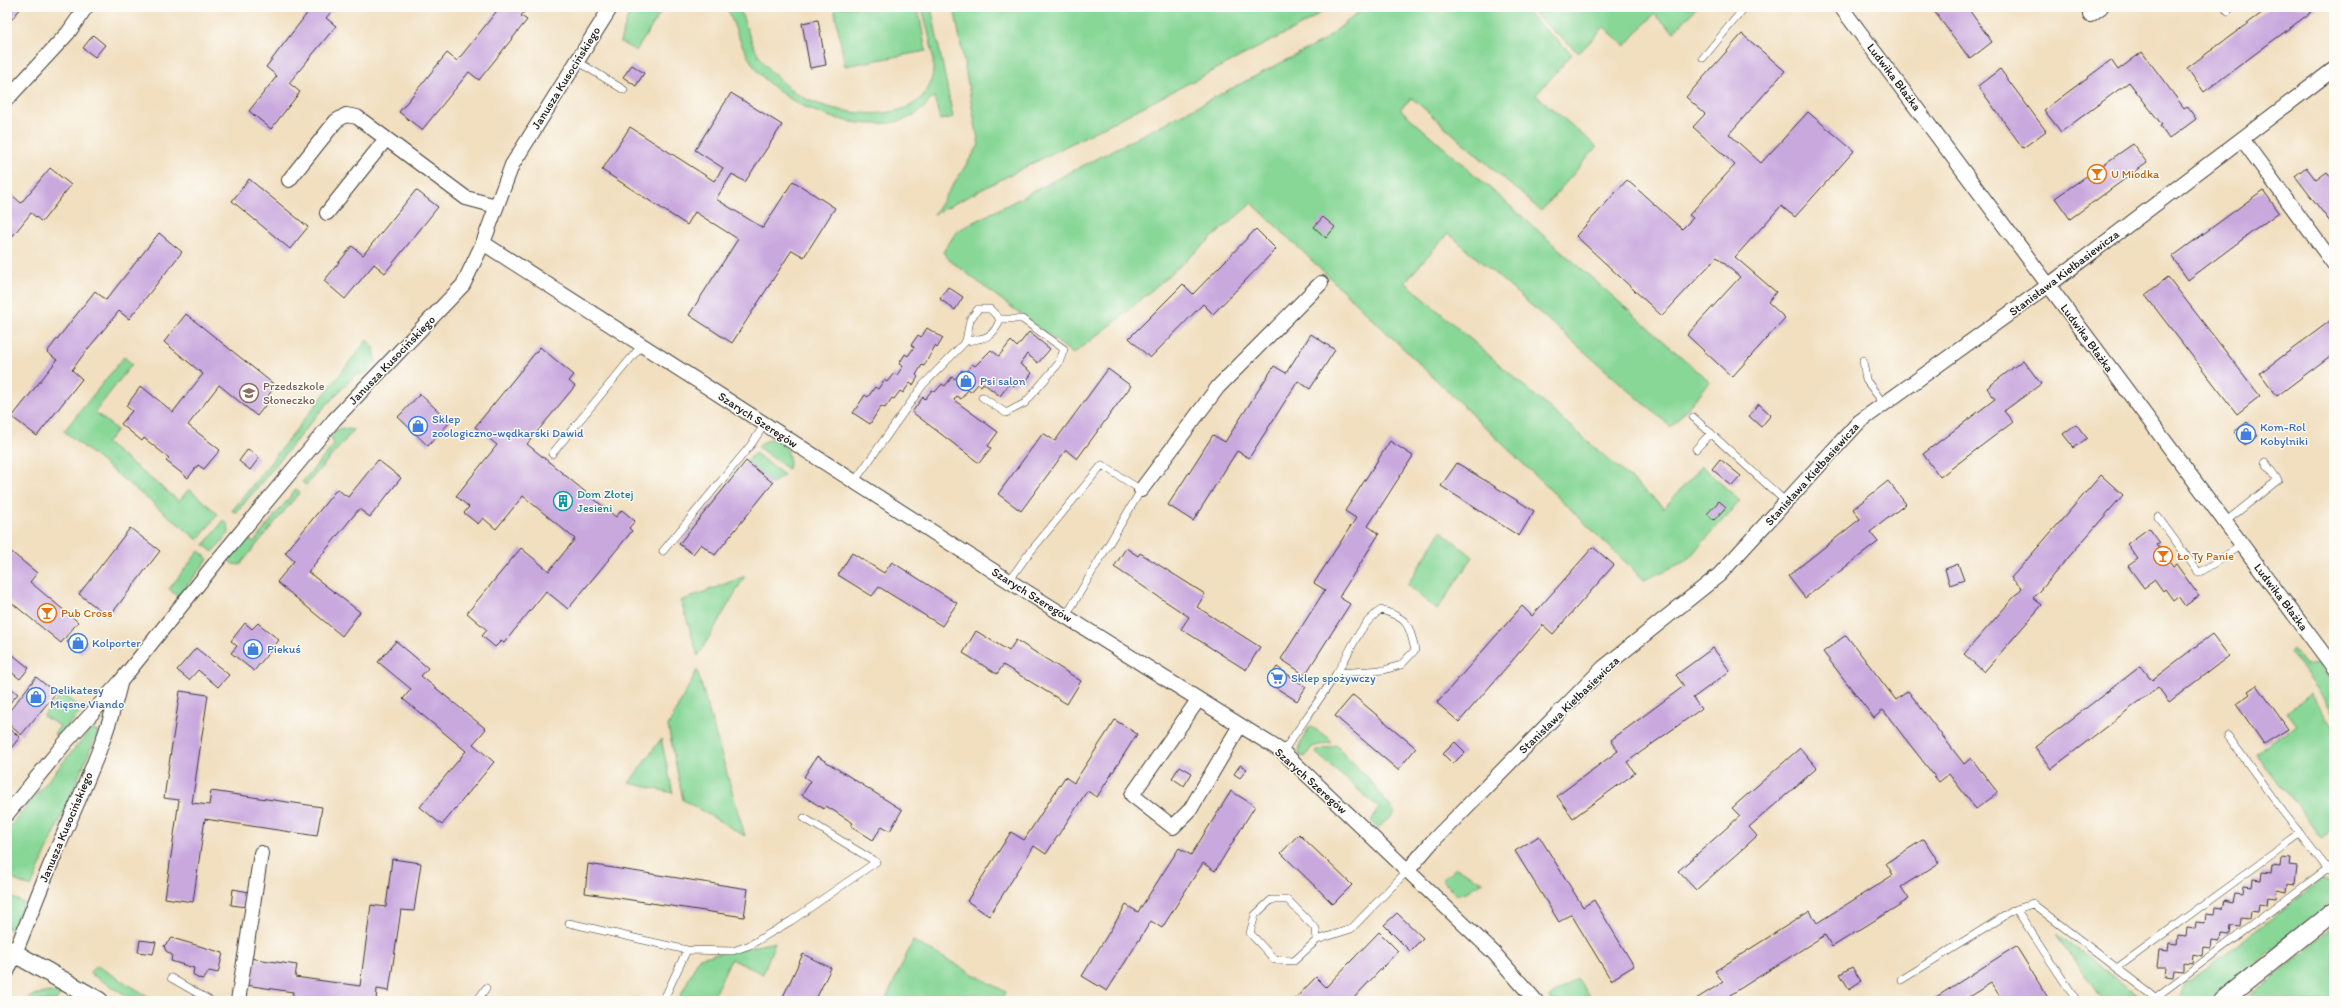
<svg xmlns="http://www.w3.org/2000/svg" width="2341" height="1008" viewBox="0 0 2341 1008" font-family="Itim,sans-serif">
	<rect width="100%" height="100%" fill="#fdfcf7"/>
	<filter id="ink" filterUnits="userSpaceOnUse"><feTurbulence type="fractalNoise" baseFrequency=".025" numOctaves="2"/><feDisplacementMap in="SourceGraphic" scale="8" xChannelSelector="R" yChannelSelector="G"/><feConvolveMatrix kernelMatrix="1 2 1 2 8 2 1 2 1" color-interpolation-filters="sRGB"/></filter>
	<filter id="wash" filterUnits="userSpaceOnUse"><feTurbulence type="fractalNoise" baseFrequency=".012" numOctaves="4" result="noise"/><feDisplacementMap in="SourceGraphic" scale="16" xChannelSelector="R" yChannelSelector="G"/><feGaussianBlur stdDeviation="0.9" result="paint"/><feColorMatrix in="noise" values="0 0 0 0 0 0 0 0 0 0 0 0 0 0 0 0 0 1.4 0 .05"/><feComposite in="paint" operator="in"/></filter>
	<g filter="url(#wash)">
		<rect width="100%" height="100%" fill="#f1dfc0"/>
		<path fill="#88d797" stroke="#527a5a" d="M631,7H664L636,51L620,42Z
			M727,7H739C747,28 753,52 769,69C779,79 791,91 804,98C836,114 913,128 930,84C939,61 927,31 922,7H931L953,117L940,120L934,96C928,103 923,110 914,115C872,139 791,111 761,75C744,56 736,30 727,7Z
			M834,7H918L926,51L845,66Z
			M954,7H1329L1304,24L934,214L979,145Z
			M1365,7H1520L1572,54L1536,95L1597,147L1541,211L1412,98L1400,109L1710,382L1671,427L1448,233L1405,282L1664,508L1702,466L1740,501L1686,561L1644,580L1252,203L1115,322L1073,354L948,259L943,252L957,231L1323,41Z
			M1526,7H1697L1674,32L1654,14L1625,46L1604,27L1579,53Z
			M367,340L374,347L376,362L365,374H356L317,415L237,512L232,511Z
			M124,357L132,364L95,412L117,430L106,443L179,501L189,489L218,514L198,540L64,431Z
			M342,428L354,430L306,485L302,482L334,445L331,436L336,430Z
			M770,439C786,441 792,454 788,469L758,447L762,443Z
			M755,453L784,475L773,483L746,462Z
			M296,489L300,492L240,565L233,564L229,561L247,539L254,542Z
			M224,520L228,525L229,533L213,552L204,545Z
			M1441,531L1473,557L1437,610L1407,585Z
			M199,551L208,559L178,597L169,589Z
			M745,576L698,656L681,601Z
			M2293,649L2305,665L2319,663L2334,682V697L2331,700L2334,704V712L2290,652Z
			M697,670L745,836L683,800L668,726Z
			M62,694L82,709L62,734L56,735L54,734L60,726L43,716Z
			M2310,694L2334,726V827L2322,839L2256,753L2297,725L2287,712Z
			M1310,726L1329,738L1331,742L1312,747L1305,757L1299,755L1300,744Z
			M91,729L98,732L31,887L7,877V830Z
			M661,739L673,793L629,783Z
			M1336,745L1369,779L1395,813L1378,828L1371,821L1379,808L1315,752Z
			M1456,868L1483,882L1469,891L1457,895L1442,880Z
			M2322,880L2328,881L2334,891L2331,901L2212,1001H2180V996L2184,985Z
			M7,895L24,903L12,931L7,928Z
			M2334,926V1001H2245Z
			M2056,934L2146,1001H2103Z
			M913,941L1006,992L1002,1001H885Z
			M775,942L763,974L731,959L711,1001H678L699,958Z
			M95,967H99L156,1001H136L89,973Z
			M1577,978L1594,1001H1552L1549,997Z
			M49,992L61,994L56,1001H24L34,995Z"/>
		<g id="blocks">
			<path fill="#c9a8de" d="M7,7H22L7,25Z
				M312,7H335L326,18L336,26L289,83L300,92L271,129L249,111L277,76L266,67Z
				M500,7H528L521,16L527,20L479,80L469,72L422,130L399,112L447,53L457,61Z
				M1931,7H1967L1992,42L1970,59Z
				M2270,7H2318L2204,92L2187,68Z
				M818,20L826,65L810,68L802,23Z
				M1742,34L1785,71L1729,134L1761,163L1808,112L1854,151L1795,217L1781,206L1735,257L1776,292L1768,302L1785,318L1732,377L1687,335L1740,277L1717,257L1662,316L1576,236L1627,180L1682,229L1693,218L1689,215L1735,165L1693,127L1705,114L1686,97Z
				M93,35L105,45L95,57L83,48Z
				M2142,52L2184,108L2187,106L2196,119L2169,139L2160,126L2162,125L2129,82L2061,132L2044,110L2111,60L2118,70Z
				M632,65L644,73L636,86L623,77Z
				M2000,69L2046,131L2023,148L1978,86Z
				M731,93L782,125L745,182L732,174L716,199L763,228L793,181L835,208L804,257L792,250L732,343L689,315L738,239L695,212L687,225L602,170L630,127L714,181L723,168L695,150Z
				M2133,144L2147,163L2070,219L2055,198Z
				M2306,167L2316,180L2327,172L2334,181V227L2295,176Z
				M50,168L71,185L42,222L31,213L7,243V199L11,194L21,203Z
				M249,179L308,227L290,249L232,201Z
				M416,190L438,207L385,273L374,264L345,299L324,281L352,246L363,255Z
				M2263,190L2279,212L2188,280L2172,257Z
				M1323,217L1335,227L1326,238L1314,227Z
				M1256,229L1276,249L1213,314L1203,304L1150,358L1129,338L1183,284L1193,294Z
				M159,233L182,252L129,319L119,311L83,355L72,370L82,379L37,436L12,417L57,360L47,352L95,291L106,300Z
				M2168,277L2260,396L2237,414L2145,295Z
				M948,287L963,297L955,310L940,299Z
				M186,314L276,386L265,399L268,402L257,416L219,385L188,425L220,450L204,469L198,465L188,478L166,461L169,458L144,438L142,441L121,424L132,411L126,406L141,386L173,412L203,374L164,342Z
				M2334,318V353L2277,396L2260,373Z
				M927,328L943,338L937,348L935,346L924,366L922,365L916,375L918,377L913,385L910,383L903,393L900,391L894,399L892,398L885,408L881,406L870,424L853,413L865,395L868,397L875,387L878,389L884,380L887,382L894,373L897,375L903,366L899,364L905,354L908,356L914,347L911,345L918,335L921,337Z
				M1029,332L1050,349L1038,363L1027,354L1020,364L1032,373L1025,383L1020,379L1014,386L1010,383L1000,396L983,383L981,386L978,384L971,392L968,390L961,399L957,396L954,400L998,432L988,446L991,448L979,463L912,412L923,397L925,399L932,390L935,392L942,384L945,386L952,377L955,379L962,370L965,373L972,364L975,366L991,350L999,356L1011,341L1017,347Z
				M1311,334L1335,350L1310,389L1298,381L1249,458L1237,451L1193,521L1168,505L1213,435L1225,442L1274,366L1286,373Z
				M540,347L574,375L569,381L575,386L527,444L616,517L622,510L635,521L629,528L632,531L568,609L546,591L504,643L501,641L495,647L482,636L487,630L467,613L521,548L549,571L575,539L523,496L496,529L483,518L478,524L464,513L469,507L456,496L497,445L475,427Z
				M2023,360L2041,384L2004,411L2013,422L1940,477L1923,454L1995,399L1987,388Z
				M1108,369L1131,386L1077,459L1066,450L1021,511L998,494L1043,433L1055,441Z
				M420,394L450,422L428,446L398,417Z
				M1759,404L1771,415L1761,427L1749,416Z
				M2247,422L2258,436L2245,445L2234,432Z
				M2076,424L2087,438L2074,448L2063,434Z
				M1390,441L1413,456L1368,526L1379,534L1339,597L1350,604L1305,675L1281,659L1325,590L1314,583L1356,518L1345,511Z
				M248,449L259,458L250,470L239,461Z
				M1720,459L1741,476L1732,486L1712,469Z
				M378,460L401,478L370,517L359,509L308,572L360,612L342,636L277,582L294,561L285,553L337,489L348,497Z
				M746,461L773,483L715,555L701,544L693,554L679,544Z
				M1457,463L1534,511L1519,536L1441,486Z
				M2101,475L2123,495L2033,598L2042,605L1984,672L1964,654L2022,588L2011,578Z
				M1888,481L1906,504L1870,532L1878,542L1805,598L1788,576L1860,519L1853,509Z
				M1719,501L1726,507L1714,520L1707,514Z
				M130,528L160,551L109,617L79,594Z
				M2149,528L2160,543L2157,545L2173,566L2176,564L2199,596L2185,606L2178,596L2173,600L2165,589L2163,591L2155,580L2144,588L2128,566L2138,559L2127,544Z
				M1593,547L1614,565L1553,634L1543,625L1459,722L1437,703L1522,606L1532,616Z
				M1126,548L1138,556L1140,553L1205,594L1197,607L1260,647L1246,670L1181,629L1189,617L1114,567Z
				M9,550L37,573L30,582L78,622L61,643L7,599V553Z
				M852,553L884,573L892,562L957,603L942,626L879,587L872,596L838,575Z
				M1958,564L1964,580L1950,585L1945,569Z
				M245,623L252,629L258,623L279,640L254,671L231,653L237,646L231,641Z
				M976,631L1009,651L1016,640L1081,681L1067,704L1003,665L997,674L963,653Z
				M75,633L89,644L81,654L67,642Z
				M2212,634L2229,656L2169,702L2158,687L2051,769L2035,747L2141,666L2152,680Z
				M1846,635L1896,700L1908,691L1964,764L1971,758L1998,793L1976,809L1949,774L1939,782L1883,710L1874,718L1823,652Z
				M396,641L428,668L421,676L486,729L473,744L494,762L442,825L420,807L466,751L403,699L411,689L378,662Z
				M196,648L229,675L218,687L198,670L189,680L177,670Z
				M1713,648L1730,671L1693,698L1701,709L1627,762L1635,773L1573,818L1557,796L1618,751L1611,740L1684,686L1676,675Z
				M7,650L29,668L20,679L7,669Z
				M1277,667L1306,687L1297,701L1267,682Z
				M36,677L56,693L21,735L7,723V714Z
				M7,685L18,694L7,706Z
				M2257,685L2288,729L2264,744L2236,704L2250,694L2248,691Z
				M180,691L208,695L192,803L209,805L211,791L322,807L317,836L205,819L193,902L165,898L179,800L164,798Z
				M1353,695L1416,748L1398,770L1335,716Z
				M1115,720L1137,734L1097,797L1087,791L1046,854L1034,846L989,916L967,901L1011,832L1024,840L1065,777L1074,783Z
				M7,727L20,737L7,753Z
				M1455,742L1465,752L1453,764L1443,754Z
				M1800,748L1817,768L1749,827L1757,836L1696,890L1678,871L1740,816L1732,808Z
				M817,756L902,810L890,831L882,826L873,840L851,826L853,823L826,806L824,809L802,795L811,781L804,777Z
				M1240,765L1247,769L1240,778L1234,774Z
				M1180,766L1192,773L1184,786L1172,778Z
				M1231,791L1255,806L1215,871L1203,863L1162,928L1151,921L1107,991L1082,976L1126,905L1138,912L1179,848L1191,855Z
				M1299,834L1352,885L1333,904L1281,853Z
				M1539,836L1583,907L1594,900L1634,966L1611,980L1571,914L1559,922L1515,851Z
				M1924,839L1939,863L1901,887L1909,899L1832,947L1825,935L1730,995L1734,1001H1693L1723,982L1715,971L1810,911L1817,923L1893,875L1886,863Z
				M2281,858L2290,859L2289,866L2297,867L2295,884L2287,883L2286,892L2277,890L2276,899L2268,898L2267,905L2259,904L2258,912L2250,911L2249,919L2241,918L2240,927L2231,926L2230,935L2221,934L2220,941L2212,940L2211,948L2203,947L2202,956L2193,954L2192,963L2183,962V970L2174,969L2173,977L2165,976L2166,967H2157L2159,950L2168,951L2169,943L2177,944L2178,936L2186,937L2187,928L2195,929L2196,922L2205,923L2206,914L2214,915L2215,908L2223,909L2225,900L2233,902L2235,893L2243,894L2244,886L2252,887L2253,879L2261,880L2262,872L2271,873L2272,865L2280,866Z
				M392,859L421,863L414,911L401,910L389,991L377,989L376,1001H292L293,992L245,985L249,958L297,965L295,977L360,986L371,905L386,907Z
				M588,864L748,889L744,917L585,893Z
				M233,889L249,892L247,907L231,905Z
				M1397,913L1423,938L1410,951L1384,925Z
				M1379,932L1398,951L1351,1001H1341L1336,997L1332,1001H1293L1316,977L1326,987Z
				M172,938L223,953L218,973L209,971L204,979L197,978L193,974L194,968L171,961L172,955L166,951L164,946Z
				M140,940L156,942L153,954L138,952Z
				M2016,946L2050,1001H2003L1991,983L1962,1001H1930Z
				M803,954L831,968L815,1001H781Z
				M1852,967L1861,981L1849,989L1840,974Z"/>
		</g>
	</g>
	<g filter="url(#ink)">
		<use href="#blocks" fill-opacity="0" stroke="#3c3935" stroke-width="1"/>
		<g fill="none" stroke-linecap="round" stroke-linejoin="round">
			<defs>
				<path id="service" d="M2225,7L2228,11
					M1703,58L1745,7
					M577,61L624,90
					M1863,360L1866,380L1884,404
					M982,397L1006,413L1025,403L1059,363L1064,349L1022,319H1000
					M1693,417L1786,502
					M1696,449L1711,433
					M552,454L641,346
					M854,482L923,385L966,341L970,320L978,309H990L1000,319C994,338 984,339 966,341
					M2158,517L2199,573L2242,545
					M2225,522L2278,480L2265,462
					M663,551L750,446L765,424
					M1009,581L1026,557L1102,465L1141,490L1066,616
					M2228,736L2280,808L2334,877
					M1283,752C1300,726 1319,701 1336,674C1352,651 1357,626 1381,610C1408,618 1409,624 1415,650L1401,665L1384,670L1337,673
					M2016,909L2077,1001
					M569,923L687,950L733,951L750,945L791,921L876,862L804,818
					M1317,940L1294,961L1275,960L1250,933L1255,915L1271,900H1288L1316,929L1317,940L1351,929L1408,870
					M2117,968L2300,834
					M171,978L211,1001
					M1901,980L2016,909L2033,904L2160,1001
					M2156,997L2327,869
					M477,1001L486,988
					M663,1001L687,950"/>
				<path id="minor" d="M1841,7L2334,668
					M2090,15L2101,7
					M7,99L68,33L86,7
					M2242,139L2334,264
					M289,180L336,121L346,115L357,117L466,198L496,206
					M327,213L386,139
					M483,243L1009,581L1283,752L1494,953L1536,1001
					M1141,490L1218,387L1321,283
					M1198,700L1132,795L1173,827L1190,810L1239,727
					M7,814L65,743L121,681L217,561L334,420L463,285L483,243L512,165L611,7
					M1408,870L1432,842L1603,668L1719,575L1859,422L2049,285L2334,69
					M7,972C24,933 38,893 55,854C79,798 106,743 120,684
					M238,1001L261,853"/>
				<path id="tertiary" d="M7,949L99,1001
					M2222,1001L2334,911"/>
			</defs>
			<use href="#service" stroke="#3c3935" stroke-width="8"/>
			<use href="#minor" stroke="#3c3935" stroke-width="16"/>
			<use href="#tertiary" stroke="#3c3935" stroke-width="20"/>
			<use href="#service" stroke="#fff" stroke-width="7"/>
			<use href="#minor" stroke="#fff" stroke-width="14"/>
			<use href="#tertiary" stroke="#fff" stroke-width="18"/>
		</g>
	</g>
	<defs>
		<symbol id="bar-ring" viewBox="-11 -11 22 22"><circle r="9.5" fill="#fdfcf7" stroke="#e8710a" stroke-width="1.5"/><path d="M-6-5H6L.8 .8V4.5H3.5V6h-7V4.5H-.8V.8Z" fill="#e8710a"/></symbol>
		<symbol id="shop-ring" viewBox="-11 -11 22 22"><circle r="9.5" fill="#fdfcf7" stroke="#3f7fe0" stroke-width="1.5"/><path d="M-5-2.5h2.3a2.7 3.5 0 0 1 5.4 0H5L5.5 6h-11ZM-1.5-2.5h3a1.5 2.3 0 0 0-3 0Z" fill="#3f7fe0"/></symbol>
		<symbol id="school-ring" viewBox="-11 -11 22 22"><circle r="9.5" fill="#fdfcf7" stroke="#8d6e63" stroke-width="1.5"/><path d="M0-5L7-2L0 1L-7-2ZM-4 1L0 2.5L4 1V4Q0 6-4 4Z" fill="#8d6e63"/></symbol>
		<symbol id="building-ring" viewBox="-11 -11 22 22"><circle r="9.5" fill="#fdfcf7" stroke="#0f9aa8" stroke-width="1.5"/><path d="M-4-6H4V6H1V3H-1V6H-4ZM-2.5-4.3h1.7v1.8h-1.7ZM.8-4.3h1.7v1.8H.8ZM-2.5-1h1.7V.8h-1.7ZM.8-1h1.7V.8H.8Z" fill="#0f9aa8"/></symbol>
		<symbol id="supermarket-ring" viewBox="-11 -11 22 22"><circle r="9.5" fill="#fdfcf7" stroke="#3f7fe0" stroke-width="1.5"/><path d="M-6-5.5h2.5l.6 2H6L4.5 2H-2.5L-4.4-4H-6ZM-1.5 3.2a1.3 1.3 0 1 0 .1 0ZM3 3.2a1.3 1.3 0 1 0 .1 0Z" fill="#3f7fe0"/></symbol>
	</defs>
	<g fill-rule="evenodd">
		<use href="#bar-ring" x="2086" y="163" width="22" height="22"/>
		<use href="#shop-ring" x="955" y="370" width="22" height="22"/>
		<use href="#school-ring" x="238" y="382" width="22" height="22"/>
		<use href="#shop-ring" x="407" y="415" width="22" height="22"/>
		<use href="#shop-ring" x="2235" y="423" width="22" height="22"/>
		<use href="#building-ring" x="552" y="490" width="22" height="22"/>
		<use href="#bar-ring" x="2152" y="545" width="22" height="22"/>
		<use href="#bar-ring" x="36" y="602" width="22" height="22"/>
		<use href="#shop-ring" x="67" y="632" width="22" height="22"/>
		<use href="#shop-ring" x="242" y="638" width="22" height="22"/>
		<use href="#supermarket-ring" x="1266" y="667" width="22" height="22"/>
		<use href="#shop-ring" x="25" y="686" width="22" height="22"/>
	</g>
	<g text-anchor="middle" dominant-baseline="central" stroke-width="3" stroke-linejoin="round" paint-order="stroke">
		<g font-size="12" fill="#1c1c1c" stroke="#fdfcf7">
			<text transform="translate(1894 77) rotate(53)">Ludwika Błażka</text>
			<text transform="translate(566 78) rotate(-58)">Janusza Kusocińskiego</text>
			<text transform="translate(2064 273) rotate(-37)">Stanisława Kiełbasiewicza</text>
			<text transform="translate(2087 338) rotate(54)">Ludwika Błażka</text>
			<text transform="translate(392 360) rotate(-46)">Janusza Kusocińskiego</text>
			<text transform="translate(758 420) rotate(33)">Szarych Szeregów</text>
			<text transform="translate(1812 474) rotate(-48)">Stanisława Kiełbasiewicza</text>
			<text transform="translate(1032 595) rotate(32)">Szarych Szeregów</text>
			<text transform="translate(2281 597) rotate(53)">Ludwika Błażka</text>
			<text transform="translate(1569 705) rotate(-44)">Stanisława Kiełbasiewicza</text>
			<text transform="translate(1311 781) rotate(42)">Szarych Szeregów</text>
			<text transform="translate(66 827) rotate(-67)">Janusza Kusocińskiego</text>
		</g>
		<g font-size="12" fill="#c56008" stroke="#fdfcf7" text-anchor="start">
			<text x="2111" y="174">U Miodka</text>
			<text x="2177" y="556">Ło Ty Panie</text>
			<text x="61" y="613">Pub Cross</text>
		</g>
		<g font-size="12" fill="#366cbe" stroke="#fdfcf7" text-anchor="start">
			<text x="980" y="381">Psi salon</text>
			<text x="432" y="419">Sklep<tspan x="432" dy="14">zoologiczno-wędkarski Dawid</tspan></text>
			<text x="2260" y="427">Kom-Rol<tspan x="2260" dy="14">Kobylniki</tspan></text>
			<text x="92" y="643">Kolporter</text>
			<text x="267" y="649">Piekuś</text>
			<text x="1291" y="678">Sklep spożywczy</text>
			<text x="50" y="690">Delikatesy<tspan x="50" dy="14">Mięsne Viando</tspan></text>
		</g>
		<g font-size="12" fill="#785e54" stroke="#fdfcf7" text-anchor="start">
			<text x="263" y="386">Przedszkole<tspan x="263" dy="14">Słoneczko</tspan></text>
		</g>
		<g font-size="12" fill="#0d838f" stroke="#fdfcf7" text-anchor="start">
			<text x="577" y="494">Dom Złotej<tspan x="577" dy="14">Jesieni</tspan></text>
		</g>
	</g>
	<rect width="2341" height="1008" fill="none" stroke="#fdfcf7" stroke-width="24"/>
</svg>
